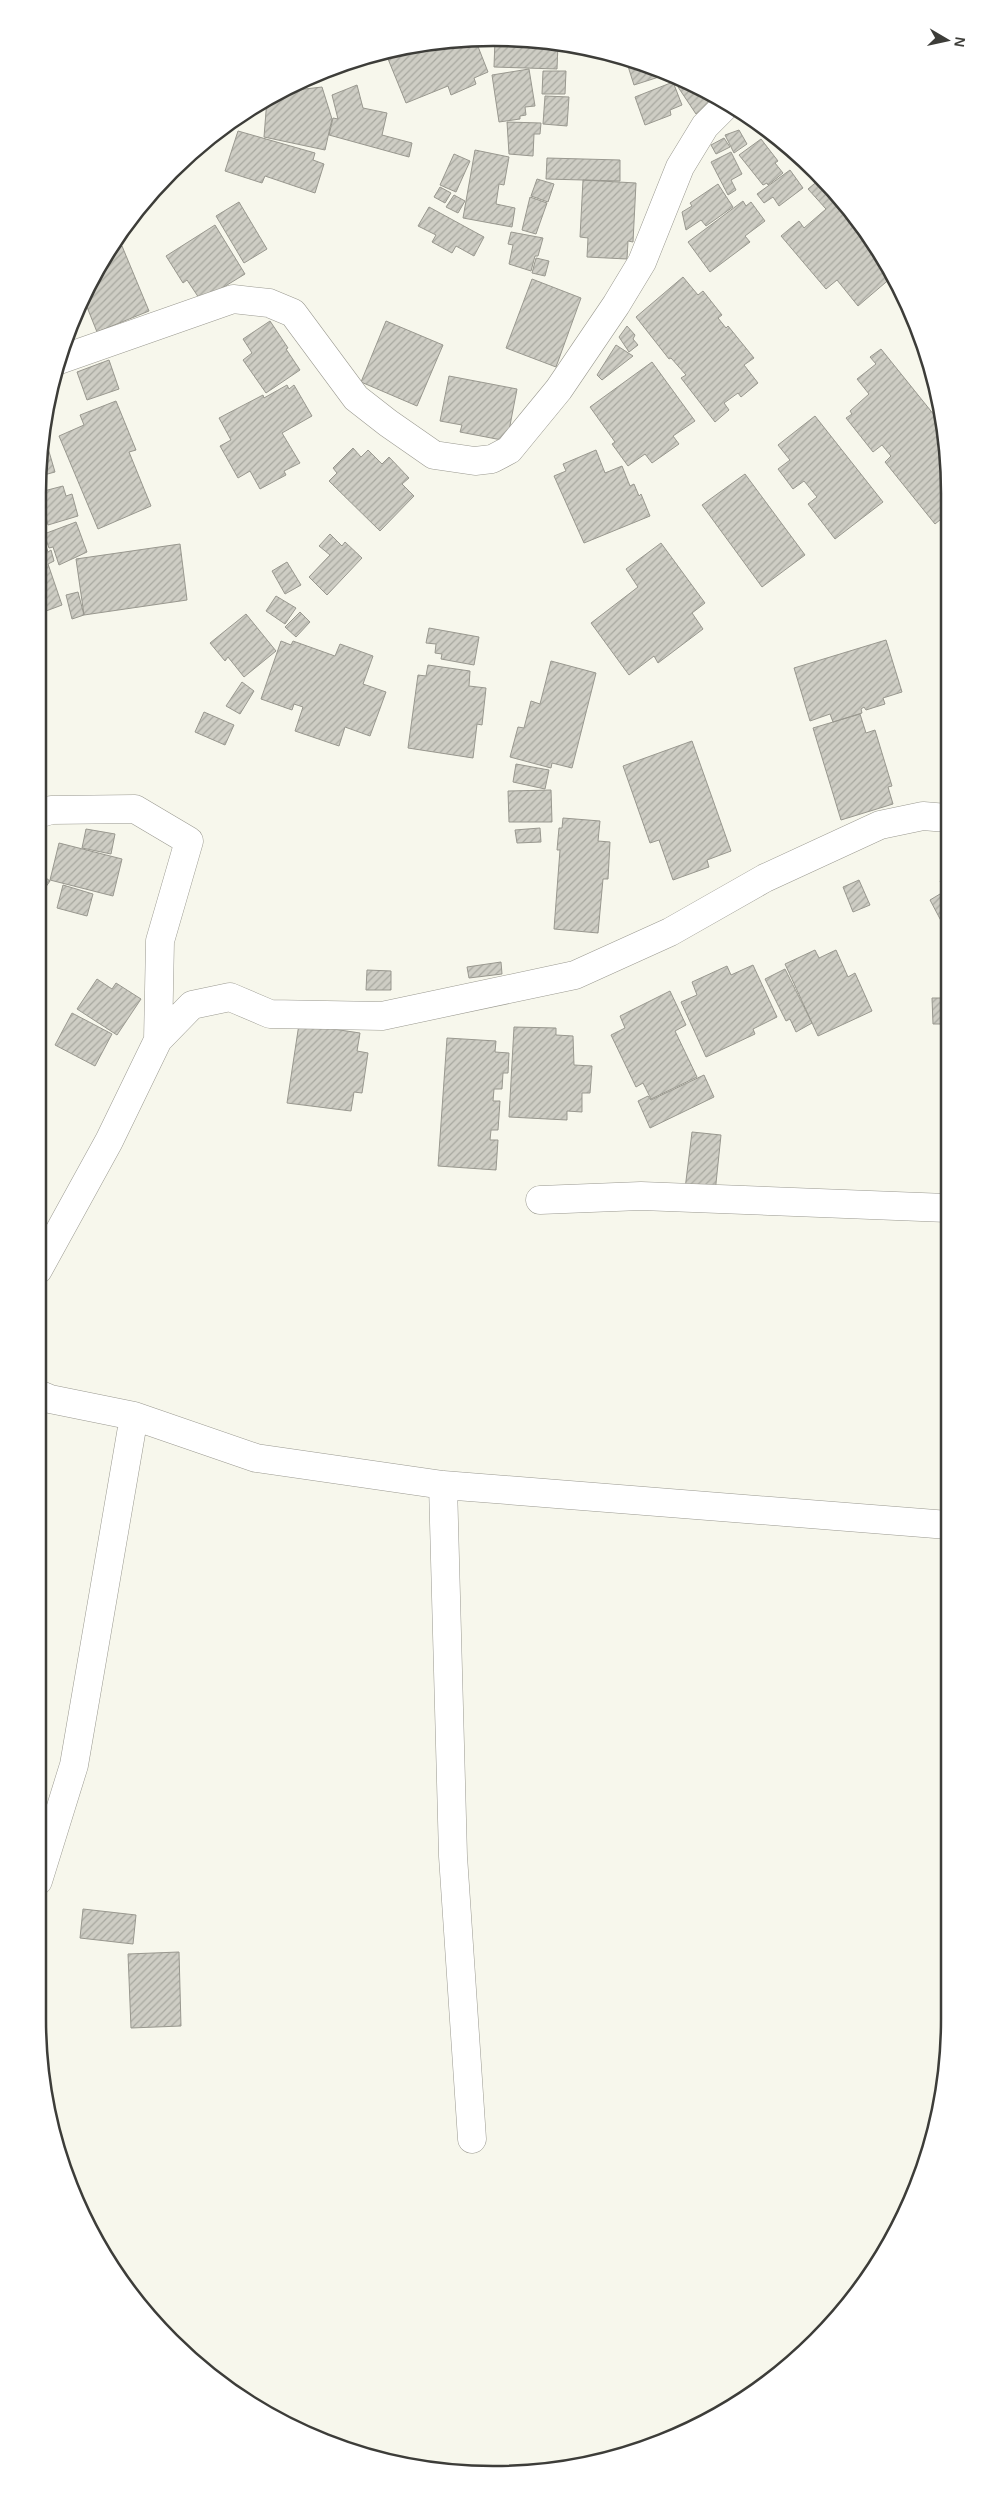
<svg xmlns="http://www.w3.org/2000/svg" width="987" height="2512" viewBox="0 0 987 2512" font-family="Helvetica,sans-serif">
	<defs>
		<pattern id="building-hatch" width="6" height="6" patternUnits="userSpaceOnUse" patternTransform="scale(1.25)"><rect width="6" height="6" fill="#cecdc4"/><path d="M-1 1l2-2M0 6l6-6M5 7l2-2" fill="none" stroke="#a8a8a0"/></pattern>
	</defs>
	<rect width="100%" height="100%" fill="#f7f7ec"/>
	<path fill="url(#building-hatch)" stroke="#99988f" d="M524,38L558,44L557,69L494,67L495,39Z
		M488,40L477,44L488,72L474,78L476,84L451,95L448,86L406,103L386,54L434,41Z
		M626,60L662,76L634,85Z
		M529,69L535,106L525,107L526,115L520,116V119L499,122L492,75Z
		M543,71H566L565,94H542Z
		M673,82L682,105L670,110L671,115L645,125L635,97Z
		M357,85L363,108L387,113L382,135L412,143L409,157L329,135L333,118L338,119L332,95Z
		M681,85L703,95L710,104L696,114L678,87Z
		M322,87L332,119L325,150L264,137L267,99L288,91Z
		M545,96L569,97L567,126L543,124Z
		M507,122L541,123L540,134H534L533,156L509,154Z
		M739,130L747,144L734,153L725,135Z
		M238,131L315,153L313,160L324,164L315,193L265,176L262,183L225,171Z
		M724,138L730,147L716,154L711,145Z
		M761,139L778,161L775,163L783,173L768,185L767,183L763,185L739,155Z
		M475,150L509,157L504,185L499,184L496,204L515,208L512,227L463,218Z
		M731,152L742,174L731,180L736,190L728,195L711,162Z
		M454,154L470,161L456,192L440,185Z
		M547,158L620,160V181L546,179Z
		M790,170L803,188L779,206L773,197L764,203L757,194Z
		M537,179L554,184L548,202L531,196Z
		M820,179L837,193L892,277L858,306L837,280L826,289L781,236L799,221L804,228L826,209L808,189Z
		M583,180L636,183L633,242L628,241L627,259L587,257L588,238L580,237Z
		M718,184L733,207L706,226L701,220L686,230L682,212L692,206L690,203Z
		M440,187L451,193L445,203L434,197Z
		M454,195L465,201L458,213L446,207Z
		M530,197L547,203L536,234L522,230Z
		M743,201L746,206L751,202L765,221L745,236L750,242L710,272L688,242Z
		M239,202L267,249L244,263L216,216Z
		M429,207L484,237L474,256L456,246L452,253L432,242L436,235L418,226Z
		M215,225L245,274L201,301L187,280L183,283L166,256Z
		M511,232L543,238L538,256H535L531,271L509,264L513,245L508,244Z
		M122,246L149,311L97,332L83,297L110,252Z
		M536,258L549,261L545,276L532,273Z
		M683,277L698,295L703,291L722,315L718,318L726,328L728,326L754,358L744,365L758,383L741,397L738,393L724,403L729,410L715,422L681,378L686,375L671,358L669,359L636,317Z
		M532,279L581,298L556,367L506,348Z
		M270,321L288,348L286,349L300,370L266,393L243,360L252,353L243,339Z
		M386,321L443,345L417,406L361,382Z
		M627,326L635,335L633,339L638,345L629,352L619,337Z
		M616,345L633,356L602,380L597,375Z
		M881,349L943,426L946,434V515L935,524L885,462L891,456L882,445L873,452L846,418L852,414L850,411L869,394L857,379L876,364L870,357Z
		M109,360L119,389L87,400L77,372Z
		M652,362L695,421L673,436L679,444L652,463L645,454L628,466L612,444L615,442L590,407Z
		M449,376L517,389L507,441L460,432L462,425L440,421Z
		M287,385L289,389L294,385L312,416L282,433L300,463L284,471L286,475L260,489L250,471L238,478L220,446L231,440L219,418L263,395L264,398Z
		M116,401L136,450L129,452L151,506L98,529L59,436L84,425L80,415Z
		M815,416L883,502L835,539L808,504L817,497L804,481L793,489L778,469L790,460L778,445Z
		M45,438L55,472L40,476Z
		M353,448L361,457L368,450L382,464L389,457L409,478L402,484L414,496L380,531L329,481L337,473L333,468Z
		M596,450L605,473L622,466L630,486L634,484L639,496L641,494L650,516L584,543L554,476L566,471L563,464Z
		M745,474L805,555L762,587L702,505Z
		M63,486L66,496L72,494L78,516L48,525L40,492Z
		M76,522L87,552L59,565L53,547L49,548L44,534Z
		M38,523L48,552L51,550L54,561L48,564L62,605L38,614Z
		M330,534L342,546L345,542L362,558L327,595L309,577L330,555L319,546Z
		M661,543L705,603L692,613L703,629L658,663L654,656L629,675L591,623L638,587L626,569Z
		M180,544L187,600L84,615L76,559Z
		M287,562L301,585L285,594L272,571Z
		M78,592L84,615L72,619L66,595Z
		M276,596L296,608L285,624L266,611Z
		M300,612L310,622L296,637L285,627Z
		M246,614L276,651L244,677L228,657L225,661L210,643Z
		M429,628L479,637L474,665L441,659L442,654L435,653L436,644L426,643Z
		M886,640L902,692L883,698L885,704L866,710L864,707L861,709L862,713L833,722L830,714L810,721L794,668Z
		M281,641L291,645L293,641L335,656L340,644L373,656L363,684L386,692L370,736L345,727L339,746L295,731L303,707L294,704L292,710L261,699Z
		M551,661L596,673L572,768L552,763L551,768L510,757L518,727L524,728L531,701L540,704Z
		M428,665L470,671L469,686L486,688L482,725L477,724L473,758L408,748L418,675L426,676Z
		M242,682L254,691L240,714L226,706Z
		M204,712L234,725L225,745L195,732Z
		M860,714L866,733L875,730L892,786L888,787L893,804L841,820L813,728Z
		M692,741L731,851L707,860L709,867L673,880L659,840L650,843L623,766Z
		M516,764L549,770L545,789L513,782Z
		M551,790L552,822H509L508,791Z
		M563,818L600,821L598,841L610,842L608,879H603L598,933L554,929L560,850H557L559,828H562Z
		M540,828L541,842L517,843L515,830Z
		M86,829L115,834L111,854L82,848Z
		M59,843L122,859L113,896L50,880Z
		M38,872L50,881L38,898Z
		M947,877V932L930,900L945,891L940,881Z
		M859,880L870,905L853,912L843,887Z
		M63,885L93,894L87,916L57,908Z
		M815,950L819,958L836,950L848,977L855,973L872,1011L818,1036L785,964Z
		M501,962L502,974L469,978L467,967Z
		M753,965L777,1017L753,1029L755,1034L706,1057L681,1002L697,995L692,982L727,966L731,975Z
		M785,969L812,1023L796,1032L790,1019L786,1021L765,979Z
		M367,970L391,971V990H366Z
		M97,979L112,989L116,983L141,999L117,1035L77,1009Z
		M670,991L686,1025L675,1031L697,1077L651,1099L643,1083L636,1087L611,1035L625,1028L620,1016Z
		M932,998H947V1024H933Z
		M72,1013L112,1034L95,1066L55,1045Z
		M299,1024L360,1033L357,1051L368,1053L362,1093L354,1092L351,1111L287,1103Z
		M514,1027L556,1028V1035L573,1036L574,1065L592,1066L590,1093H582V1112L567,1111V1120L509,1117Z
		M447,1038L496,1041L495,1052L509,1053L508,1073H503L502,1089H494L493,1101H500L498,1130H491L490,1140H498L496,1170L438,1166Z
		M704,1075L714,1097L650,1128L638,1101L648,1096L651,1100Z
		M692,1132L721,1135L715,1193L685,1189Z
		M83,1909L136,1915L133,1944L80,1938Z
		M179,1952L181,2026L131,2028L128,1954Z"/>
	<g fill="none" stroke-linecap="round" stroke-linejoin="round">
		<defs>
			<path id="street" d="M59,360L233,299L269,303L293,313L356,398L388,423L434,455L475,461L492,459L509,450L559,389L616,305L642,262L680,167L705,126L726,105
				M38,814L51,810L135,809L189,841L160,941L158,1040
				M540,1200L641,1196L947,1208
				M38,1270L109,1141L158,1040L192,1005L230,997L270,1014L382,1016L575,975L670,932L765,878L880,825L923,816L947,818
				M38,1394L50,1399L134,1416L256,1458L443,1485L948,1525
				M443,1485L453,1856L472,2139
				M38,1881L74,1765L134,1416"/>
		</defs>
		<use href="#street" stroke="#9a9990" stroke-width="29"/>
		<use href="#street" stroke="#fff" stroke-width="28"/>
	</g>
	<path d="M0 0H987V2512H0ZM493 46H494A447 447 0 0 1 941 493V2019A447 447 0 0 1 494 2466H493A447 447 0 0 1 46 2019V493A447 447 0 0 1 493 46Z" fill="#fff" fill-rule="evenodd"/>
	<path fill="none" stroke="#3d3d39" stroke-width="2.5" d="M493 46H494A447 447 0 0 1 941 493V2019A447 447 0 0 1 494 2466H493A447 447 0 0 1 46 2019V493A447 447 0 0 1 493 46Z"/>
	<g transform="translate(947 40) rotate(99)" stroke="#ffffff" stroke-width="4" paint-order="stroke">
	<path d="M0-4L9 19L0 12L-9 19Z" fill="#3d3d39"/>
	<text y="-8" font-size="14" font-weight="bold" text-anchor="middle" fill="#3d3d39">N</text>
	</g>
</svg>
